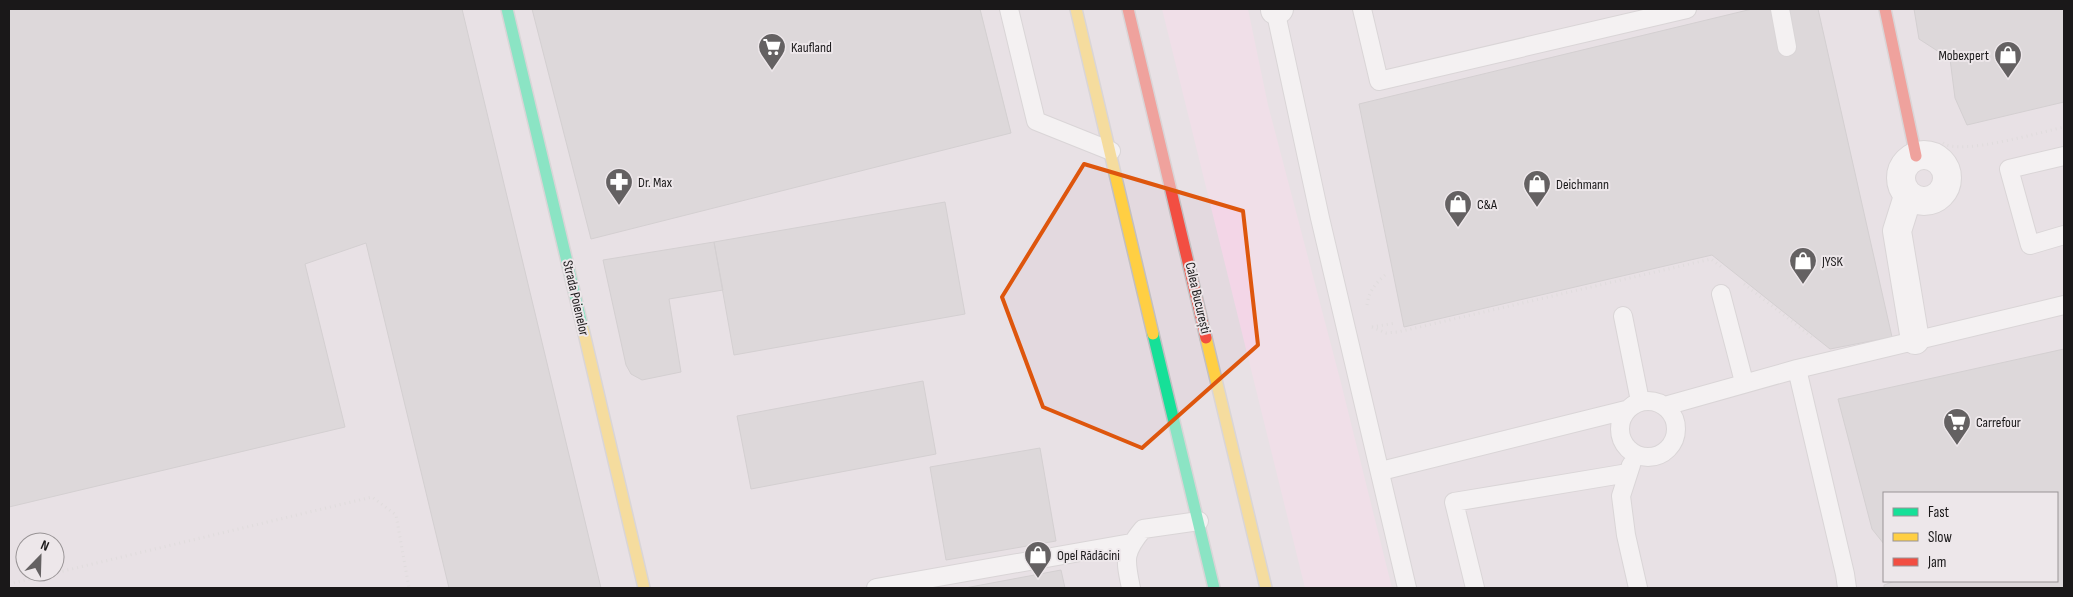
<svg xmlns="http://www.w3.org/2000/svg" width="2073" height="597" viewBox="0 0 2073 597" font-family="'Sofia Sans Condensed',sans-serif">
	<rect width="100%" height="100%" fill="#ece8ea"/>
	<path fill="#e3d9df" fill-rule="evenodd" d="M9,9H2064V588H9ZM1884,493H2057V581H1884ZM25,542H55V572H25Z"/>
	<path fill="#f3d6e7" d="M1162,9H1248L1268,105L1341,383L1392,588H1305Z"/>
	<path fill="#c9c6c7" stroke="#b5b2b4" d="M9,9H462L601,588H449L366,243L305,264L345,427L9,507Z
		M532,9H980L1011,133L591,239Z
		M1752,9H1818L1892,337L1830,349L1712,255L1404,327L1359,104Z
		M1914,9H2064V102L1967,125L1955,98L1950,59L1919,39Z
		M945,202L965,314L734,355L714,242Z
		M714,242L723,290L669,299L681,372L642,380L631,374L626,365L603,260Z
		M2064,349V588H1884V585L1895,581H2057V493H1884V544L1872,529L1838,399Z
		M923,381L936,454L751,489L737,416Z
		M1040,448L1056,541L946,560L930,467Z
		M1061,570L1065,588H965Z"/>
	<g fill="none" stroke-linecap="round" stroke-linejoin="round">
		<defs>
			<path id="lane" d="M1009,9L1036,121L1111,151
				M1275,9L1320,218L1407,588
				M1362,9L1379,81L1687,9
				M1780,9L1787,47
				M2064,156L2009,169L2030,245L2064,235
				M1721,294L1744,382
				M1623,316L1640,401
				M1797,369L1845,574L1847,588
				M1620 429a28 28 0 1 1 56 0a28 28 0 1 1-56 0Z
				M1665,406L1797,369L2064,305
				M1631,465L1621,496L1626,535L1638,588
				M1381,471L1626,410
				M876,588L1131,543
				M1131,588C1125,559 1123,553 1143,529L1199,521
				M1475,588L1454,502L1628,473"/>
			<path id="street" d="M1275,10L1279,9
				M1901 178a23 23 0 1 1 46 0a23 23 0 1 1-46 0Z
				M1908,196L1897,231L1915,340"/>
			<path id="fast" d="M507,9L583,329
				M1153,334L1214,588"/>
			<path id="slow" d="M1076,9L1153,334
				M583,329L644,588
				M1206,338L1266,588"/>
			<path id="jam" d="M1128,9L1206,338
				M1885,9L1916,156"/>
		</defs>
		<use href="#lane" stroke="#c2bfc1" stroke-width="20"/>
		<use href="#street" stroke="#c2bfc1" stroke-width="30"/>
		<use href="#fast" stroke="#c2bfc1" stroke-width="14"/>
		<use href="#slow" stroke="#c2bfc1" stroke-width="14"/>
		<use href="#jam" stroke="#c2bfc1" stroke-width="14"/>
		<path stroke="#cfcece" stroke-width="3" stroke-dasharray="1 4" stroke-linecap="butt" d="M1943,143C1960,156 2041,132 2064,127
			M1744,284L1812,337L1813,339
			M1367,305C1369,291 1375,284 1385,275
			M1372,327L1386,333L1398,332L1711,259L1723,268
			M1372,327L1396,323
			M9,584L372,497L396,515L409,588"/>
		<use href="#lane" stroke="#fcfcfc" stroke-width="18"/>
		<use href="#street" stroke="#fcfcfc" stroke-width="28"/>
		<use href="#fast" stroke="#16e098" stroke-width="11"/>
		<use href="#slow" stroke="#ffcf43" stroke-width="11"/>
		<use href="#jam" stroke="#f24e42" stroke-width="11"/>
	</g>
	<path d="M0 0H2073V597H0ZM1084,164L1243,211L1258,345L1142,448L1043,407L1002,297Z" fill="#ece8ea" fill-opacity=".55" fill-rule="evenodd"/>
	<path fill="none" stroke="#de560d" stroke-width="4" stroke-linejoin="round" d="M1084,164L1243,211L1258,345L1142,448L1043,407L1002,297Z"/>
	<defs>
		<symbol id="supermarket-pin" viewBox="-11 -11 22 30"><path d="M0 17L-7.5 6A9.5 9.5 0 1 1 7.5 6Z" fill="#646162" stroke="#ede7ea"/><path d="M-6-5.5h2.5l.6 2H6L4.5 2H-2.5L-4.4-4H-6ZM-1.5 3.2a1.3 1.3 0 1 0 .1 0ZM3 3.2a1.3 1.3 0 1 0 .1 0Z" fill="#fff"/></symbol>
		<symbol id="shop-pin" viewBox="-11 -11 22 30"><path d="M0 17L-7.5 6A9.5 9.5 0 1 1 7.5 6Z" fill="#646162" stroke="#ede7ea"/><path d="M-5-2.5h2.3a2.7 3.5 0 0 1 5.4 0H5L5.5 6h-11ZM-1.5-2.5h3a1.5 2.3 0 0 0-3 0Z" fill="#fff"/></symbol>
		<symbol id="pharmacy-pin" viewBox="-11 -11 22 30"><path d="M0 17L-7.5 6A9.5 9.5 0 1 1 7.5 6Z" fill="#646162" stroke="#ede7ea"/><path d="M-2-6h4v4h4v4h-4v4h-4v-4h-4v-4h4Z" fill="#fff"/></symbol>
	</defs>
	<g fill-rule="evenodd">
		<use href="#supermarket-pin" x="756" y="31" width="32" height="43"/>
		<use href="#shop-pin" x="1992" y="39" width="32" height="43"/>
		<use href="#pharmacy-pin" x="603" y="166" width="32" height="43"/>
		<use href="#shop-pin" x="1521" y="168" width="32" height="43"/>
		<use href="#shop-pin" x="1442" y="188" width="32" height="43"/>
		<use href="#shop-pin" x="1787" y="245" width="32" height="43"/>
		<use href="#supermarket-pin" x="1941" y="406" width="32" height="43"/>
		<use href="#shop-pin" x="1022" y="539" width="32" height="43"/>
	</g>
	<g text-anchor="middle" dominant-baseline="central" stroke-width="4" stroke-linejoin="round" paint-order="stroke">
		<g font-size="14" fill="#1a1819" stroke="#ede7ea" text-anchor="start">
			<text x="791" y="47">Kaufland</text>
			<text x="1989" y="55" text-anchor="end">Mobexpert</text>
			<text x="638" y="182">Dr. Max</text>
			<text x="1556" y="184">Deichmann</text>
			<text x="1477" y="204">C&amp;A</text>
			<text x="1822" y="261">JYSK</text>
			<text x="1976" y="422">Carrefour</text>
			<text x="1057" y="555">Opel Rădăcini</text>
		</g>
		<g font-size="14" fill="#1a1819" stroke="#ede7ea">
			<text transform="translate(576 298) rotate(77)">Strada Poienelor</text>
			<text transform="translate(1198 298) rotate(77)">Calea București</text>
		</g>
	</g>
	<rect width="2073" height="597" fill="none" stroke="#1a1819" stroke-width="20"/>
	<rect x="1883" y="492" width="175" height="90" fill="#ede7ea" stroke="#999496"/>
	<rect x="1893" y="508" width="25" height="8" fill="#16e098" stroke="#999496"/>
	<text x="1928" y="517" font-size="15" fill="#1a1819">Fast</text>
	<rect x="1893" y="533" width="25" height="8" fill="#ffcf43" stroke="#999496"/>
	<text x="1928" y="542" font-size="15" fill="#1a1819">Slow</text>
	<rect x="1893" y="558" width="25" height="8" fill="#f24e42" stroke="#999496"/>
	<text x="1928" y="567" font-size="15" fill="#1a1819">Jam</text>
	<g transform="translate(40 557) rotate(23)"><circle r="24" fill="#ede7ea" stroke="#999496"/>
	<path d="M0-4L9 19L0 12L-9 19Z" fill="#646162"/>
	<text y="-8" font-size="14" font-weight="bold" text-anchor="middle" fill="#1a1819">N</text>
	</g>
</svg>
